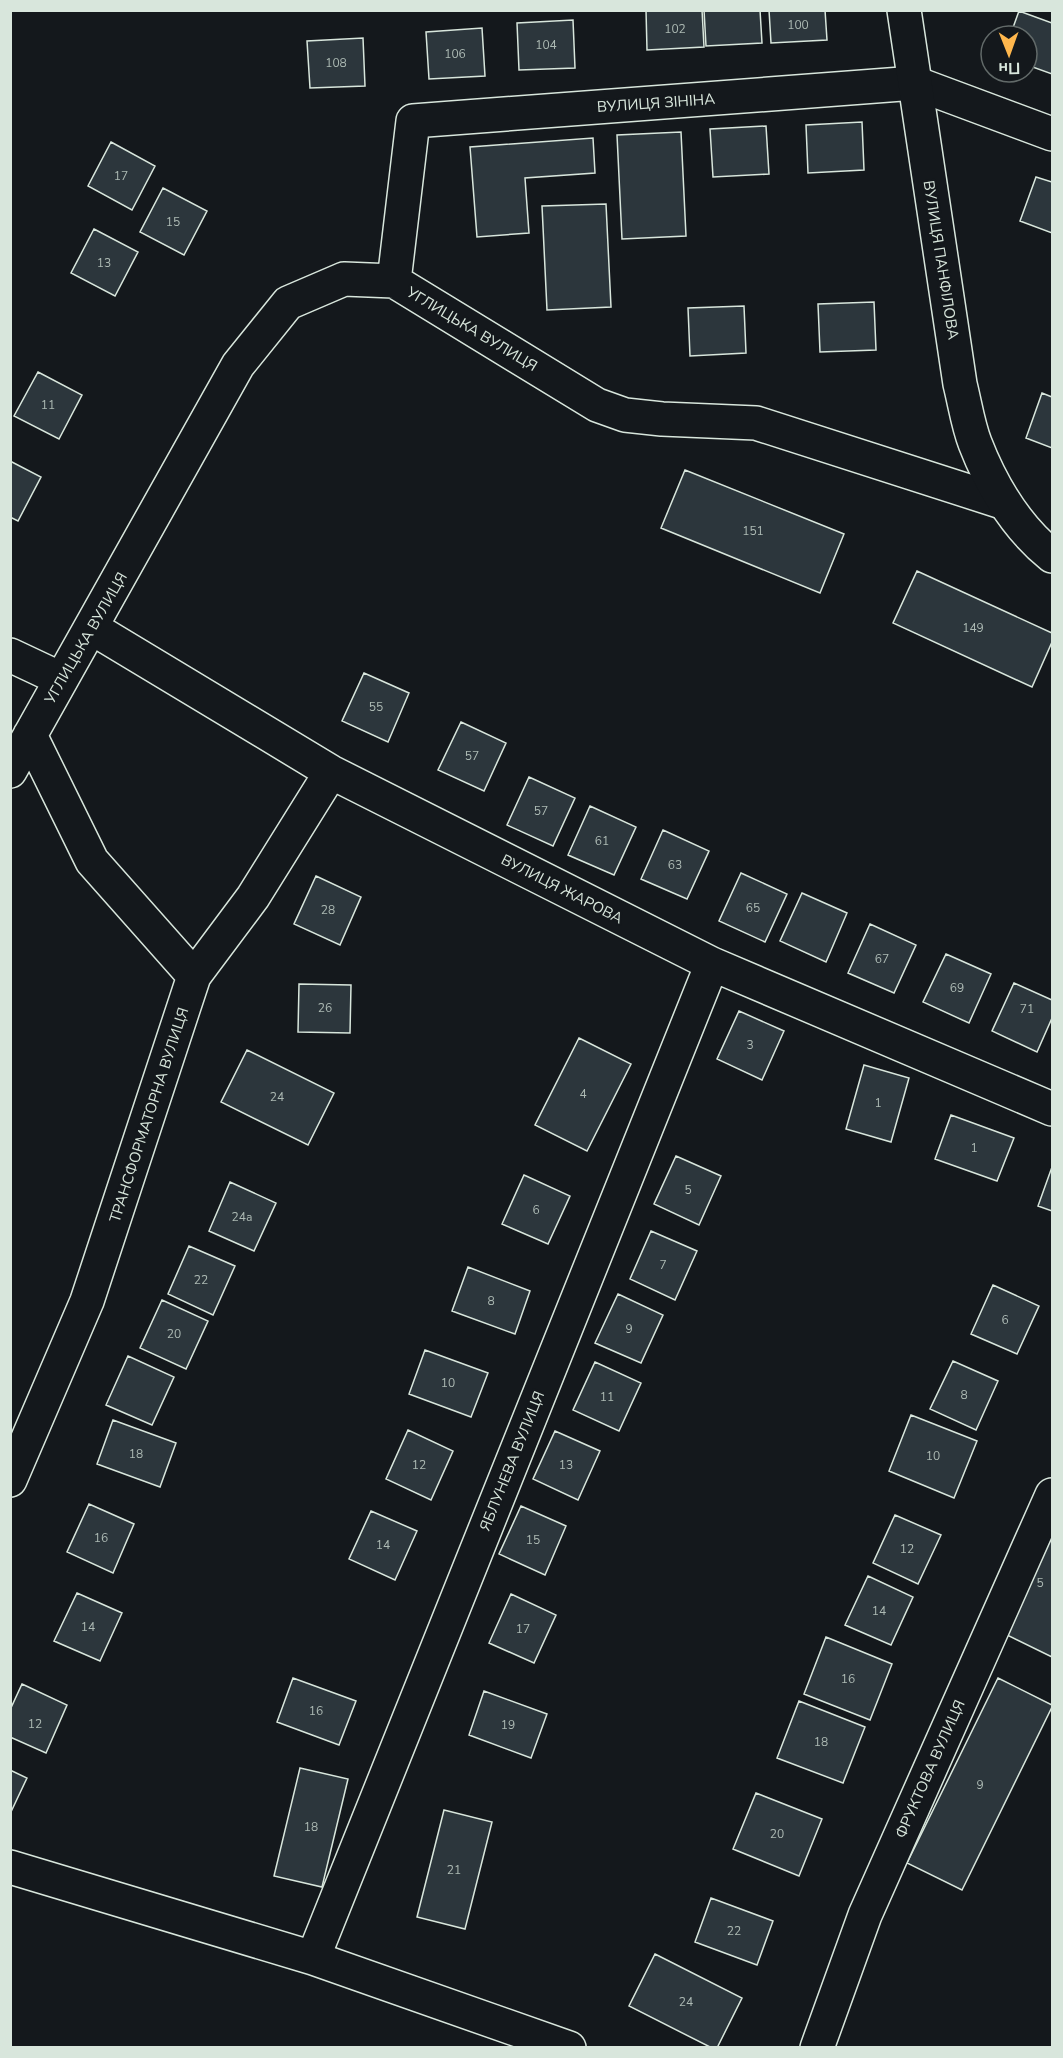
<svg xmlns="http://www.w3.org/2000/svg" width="1063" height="2058" viewBox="0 0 1063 2058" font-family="'Nunito Sans',sans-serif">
	<rect width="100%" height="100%" fill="#14181c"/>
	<path fill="#2c363c" stroke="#d8e6dc" stroke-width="1.5" d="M646,10H702L704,47L647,50Z
		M704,10H760L762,43L706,46Z
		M769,10H825L827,40L771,43Z
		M1019,11L1052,23V74L1027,65V36H1010Z
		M573,20L575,68L519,70L517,23Z
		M482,28L485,76L429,79L426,32Z
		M363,38L365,86L310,88L307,41Z
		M862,122L864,170L808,173L806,125Z
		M766,126L769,174L713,177L710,129Z
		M681,132L686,236L622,239L617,135Z
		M593,138L595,173L525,178L529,233L477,237L470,147Z
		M111,142L155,166L132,210L88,186Z
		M1036,177L1052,182V233L1020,221Z
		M163,188L207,211L184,255L140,232Z
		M606,204L611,307L547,310L542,206Z
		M94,229L138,252L115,296L71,273Z
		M874,302L876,350L820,352L818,304Z
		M744,306L746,353L690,356L688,308Z
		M38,372L82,395L59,439L14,416Z
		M1042,393L1052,397V448L1026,438Z
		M10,461L41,477L18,521L10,517Z
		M685,470L844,534L820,593L661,528Z
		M917,571L1052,633V642L1032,687L893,623Z
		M364,673L409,693L388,742L342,721Z
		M461,722L506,743L484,791L438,770Z
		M529,777L575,798L553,846L507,825Z
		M590,806L636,827L614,875L568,855Z
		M663,830L709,851L687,899L641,879Z
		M741,873L787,894L765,942L719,921Z
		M316,876L361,897L340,945L294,924Z
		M802,893L847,913L826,962L780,941Z
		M870,924L916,945L894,993L848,973Z
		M946,954L991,974L969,1023L923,1002Z
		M1014,983L1052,1000V1018L1037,1052L992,1031Z
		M299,984L351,985L350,1033L298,1032Z
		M739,1011L784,1031L762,1080L717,1059Z
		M579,1038L631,1064L587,1151L535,1125Z
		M247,1050L334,1093L308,1145L221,1102Z
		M864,1065L909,1078L891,1142L846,1129Z
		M951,1115L1014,1138L997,1181L935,1159Z
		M676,1156L721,1176L699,1225L654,1204Z
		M1052,1167V1211L1038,1206Z
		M524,1175L570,1196L548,1244L502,1224Z
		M230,1182L276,1203L254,1251L209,1231Z
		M651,1231L697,1251L675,1300L630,1279Z
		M189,1246L235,1266L213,1315L168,1294Z
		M468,1267L530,1291L515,1334L452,1311Z
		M993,1285L1039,1306L1017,1354L971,1334Z
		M618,1294L663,1315L641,1363L595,1343Z
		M162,1300L208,1321L186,1369L140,1348Z
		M425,1350L488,1373L471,1417L409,1394Z
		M128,1356L174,1377L152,1425L106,1405Z
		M953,1361L998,1381L976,1430L930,1409Z
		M595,1362L641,1383L619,1431L573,1410Z
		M911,1415L977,1441L954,1498L889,1471Z
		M113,1420L176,1443L160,1487L97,1464Z
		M408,1430L453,1451L431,1500L386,1479Z
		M555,1431L600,1451L578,1500L533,1479Z
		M89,1504L134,1524L113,1573L67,1552Z
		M521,1506L566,1526L545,1575L499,1554Z
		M371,1511L417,1531L395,1580L349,1559Z
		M895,1515L941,1535L918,1584L873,1563Z
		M1052,1532V1657L1003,1633Z
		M868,1576L913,1597L891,1645L845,1625Z
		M77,1593L122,1613L100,1661L54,1641Z
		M511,1594L556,1615L534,1663L489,1643Z
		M826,1637L892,1664L870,1720L804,1694Z
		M293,1678L356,1701L339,1745L277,1722Z
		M998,1678L1052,1705V1707L962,1890L907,1863Z
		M22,1684L67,1705L46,1753L10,1737V1710Z
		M484,1691L547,1714L531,1758L469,1735Z
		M799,1701L865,1727L843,1783L777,1758Z
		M300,1768L348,1779L322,1887L274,1876Z
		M10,1770L27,1778L10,1814Z
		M756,1793L822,1819L799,1876L733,1849Z
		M444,1810L492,1822L465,1929L417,1917Z
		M711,1898L773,1921L757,1965L695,1942Z
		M655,1954L742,1998L717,2048H712L629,2006Z"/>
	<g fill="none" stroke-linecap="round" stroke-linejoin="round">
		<defs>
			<path id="minor" d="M394,281L413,121L915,83L1052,134
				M92,628L331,772L712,964L1052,1109
				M10,655L61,679
				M30,735L92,861L194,976
				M10,771L238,365L288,303L344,279L394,281L597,405L625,415L662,419L756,423L1002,502
				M10,1480L87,1301L194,976L253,897L331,772
				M10,1867L313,1958L569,2048
				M313,1958L712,964
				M817,2048L865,1915L1052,1495"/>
			<path id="major" d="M904,10L960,384C965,404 968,425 975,443C992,487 1015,526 1052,556"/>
		</defs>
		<use href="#minor" stroke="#d8e6dc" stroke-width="36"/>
		<use href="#major" stroke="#d8e6dc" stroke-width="36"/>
		<use href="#minor" stroke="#14181c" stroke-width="33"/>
		<use href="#major" stroke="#14181c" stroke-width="33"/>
	</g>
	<g text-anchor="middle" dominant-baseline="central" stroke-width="4.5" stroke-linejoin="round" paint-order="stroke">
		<g font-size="12" fill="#adbab4">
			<text x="798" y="25">100</text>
			<text x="675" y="29">102</text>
			<text x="546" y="45">104</text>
			<text x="455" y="54">106</text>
			<text x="336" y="63">108</text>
			<text x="121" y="176">17</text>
			<text x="173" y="222">15</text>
			<text x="104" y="263">13</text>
			<text x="48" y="405">11</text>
			<text x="753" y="531">151</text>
			<text x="973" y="628">149</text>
			<text x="376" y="707">55</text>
			<text x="472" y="756">57</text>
			<text x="541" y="811">57</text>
			<text x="602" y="841">61</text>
			<text x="675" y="865">63</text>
			<text x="753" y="908">65</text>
			<text x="328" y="910">28</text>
			<text x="882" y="959">67</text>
			<text x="957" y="988">69</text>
			<text x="325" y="1008">26</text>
			<text x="1027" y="1009">71</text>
			<text x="750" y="1045">3</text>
			<text x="583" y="1094">4</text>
			<text x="277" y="1097">24</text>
			<text x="878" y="1103">1</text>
			<text x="974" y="1148">1</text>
			<text x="688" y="1190">5</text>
			<text x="536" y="1210">6</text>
			<text x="242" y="1217">24а</text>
			<text x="663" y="1265">7</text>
			<text x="201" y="1280">22</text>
			<text x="491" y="1301">8</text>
			<text x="1005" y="1320">6</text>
			<text x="629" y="1329">9</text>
			<text x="174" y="1334">20</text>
			<text x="448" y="1383">10</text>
			<text x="964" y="1395">8</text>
			<text x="607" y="1397">11</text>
			<text x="136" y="1454">18</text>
			<text x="933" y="1456">10</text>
			<text x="419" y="1465">12</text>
			<text x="566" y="1465">13</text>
			<text x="101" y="1538">16</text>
			<text x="533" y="1540">15</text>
			<text x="383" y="1545">14</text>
			<text x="907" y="1549">12</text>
			<text x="1040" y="1583">5</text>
			<text x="879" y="1611">14</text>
			<text x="88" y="1627">14</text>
			<text x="523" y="1629">17</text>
			<text x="848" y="1679">16</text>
			<text x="316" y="1711">16</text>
			<text x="35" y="1724">12</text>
			<text x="508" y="1725">19</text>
			<text x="821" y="1742">18</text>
			<text x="980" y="1785">9</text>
			<text x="311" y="1827">18</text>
			<text x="777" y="1834">20</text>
			<text x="454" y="1870">21</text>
			<text x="734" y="1931">22</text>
			<text x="686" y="2002">24</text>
		</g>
		<g font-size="15" fill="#d8e6dc" stroke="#14181c">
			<text transform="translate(656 103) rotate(-4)">ВУЛИЦЯ ЗІНІНА</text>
			<text transform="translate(941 260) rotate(81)">ВУЛИЦЯ ПАНФІЛОВА</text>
			<text transform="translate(472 329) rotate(31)">УГЛИЦЬКА ВУЛИЦЯ</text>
			<text transform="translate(86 638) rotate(-60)">УГЛИЦЬКА ВУЛИЦЯ</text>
			<text transform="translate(562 889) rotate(27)">ВУЛИЦЯ ЖАРОВА</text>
			<text transform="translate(149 1115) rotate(-72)">ТРАНСФОРМАТОРНА ВУЛИЦЯ</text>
			<text transform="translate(512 1461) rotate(-68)">ЯБЛУНЕВА ВУЛИЦЯ</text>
			<text transform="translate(930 1769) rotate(-66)">ФРУКТОВА ВУЛИЦЯ</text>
		</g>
	</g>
	<rect width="1063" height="2058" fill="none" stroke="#d8e6dc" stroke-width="24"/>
	<g transform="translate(1009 54) rotate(179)"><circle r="28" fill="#14181c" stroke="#626a69" stroke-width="1.5"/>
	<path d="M0-4.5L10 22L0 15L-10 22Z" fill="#ffb74d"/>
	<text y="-9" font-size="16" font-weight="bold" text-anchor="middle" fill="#d8e6dc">Пн</text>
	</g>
</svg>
